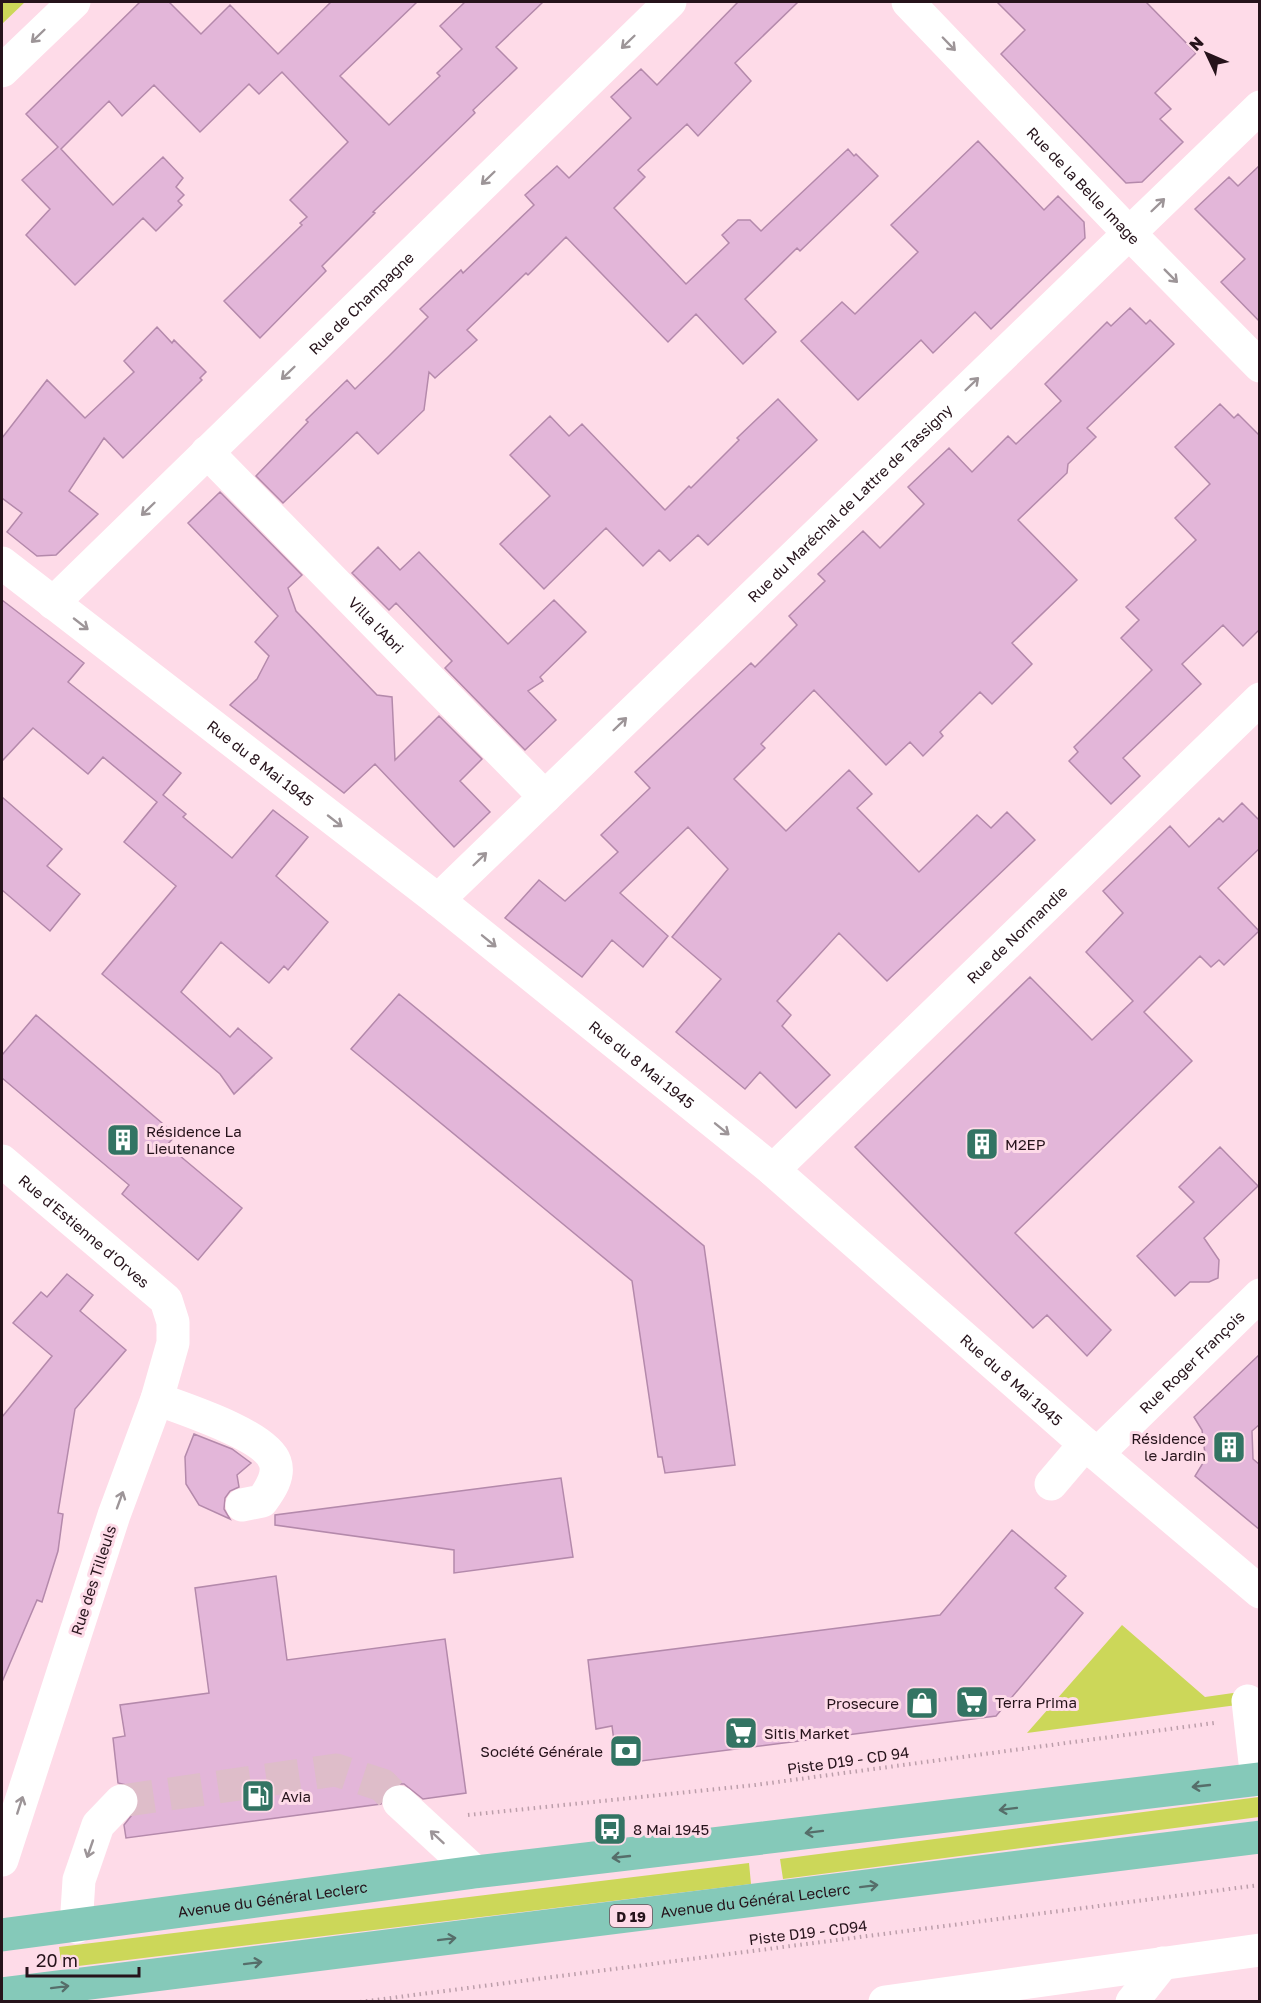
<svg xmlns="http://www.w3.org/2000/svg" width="1261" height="2003" viewBox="0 0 1261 2003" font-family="'Golos Text',sans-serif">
	<rect width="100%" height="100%" fill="#fedbe8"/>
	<path fill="#ccd759" d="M2,2H25L2,24Z
		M1122,1625L1205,1697L1240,1692L1237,1705L1027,1733Z
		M1259,1797V1817L783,1879L780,1859Z
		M749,1863L751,1884L62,1968L59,1947Z"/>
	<path fill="#e3b6d9" stroke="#b489ab" stroke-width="1.5" d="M140,2H169L201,34L230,5L278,54L331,2H417L340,76L389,125L440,76L437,73L462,49L440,26L465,2H543L496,47L517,68L473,110L475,113L373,212L375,213L322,266L326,271L260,338L224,301L302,225L300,223L307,217L290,200L348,142L282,72L259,94L249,84L200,132L154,85L122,116L109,101L61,149L113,205L163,157L183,178L176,187L184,195L178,201L182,205L156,231L143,218L75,285L26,235L50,209L22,180L58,147L26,114Z
		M738,2H798L735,63L751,81L698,136L687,124L638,170L645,177L614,208L686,284L729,243L722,235L738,220H750L761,231L848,149L854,156L856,154L878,176L800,251L797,248L745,299L776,332L743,364L696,314L668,342L566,237L528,275L526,273L467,330L477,340L435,378L429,372L424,410L378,454L357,432L283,503L256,476L308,422L306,420L347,380L355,389L388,357L428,317L420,309L461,270L463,273L534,205L525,195L557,166L569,178L631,118L611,97L641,69L657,85Z
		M997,2H1146L1196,53L1155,93L1171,109L1160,119L1183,142L1142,182L1126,183L1001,54L1025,30Z
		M978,141L1044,210L1058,196L1084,222L1085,238L991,329L975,312L933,353L921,340L858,400L801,341L842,302L855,314L918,252L891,225Z
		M1260,165V322L1221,282L1245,259L1195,209L1229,177L1238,186Z
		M1130,308L1146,324L1150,320L1174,344L1087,428L1096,437L1068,464L1067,473L1018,520L1077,580L1012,643L1032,664L992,704L980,692L940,732L943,736L923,756L910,742L886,765L814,690L761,744L765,748L734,779L786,831L849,770L872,794L857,808L919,872L977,815L991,828L1007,812L1035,840L887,981L839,933L777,1001L791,1015L782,1026L830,1075L796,1108L760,1072L745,1089L676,1032L721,979L672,937L728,869L688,827L620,893L668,936L643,967L612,940L582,977L505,918L539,880L565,901L618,852L601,835L650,788L635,772L751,663L755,667L797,625L789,616L825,581L818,574L863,531L880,548L924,504L908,487L949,448L972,472L1008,436L1016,444L1061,401L1045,384L1107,322L1111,326Z
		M157,327L172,343L174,340L206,372L200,378L202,380L123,458L104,438L69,491L98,514L56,555L37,556L7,532L22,513L2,498V438L47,380L85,418L134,372L124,361Z
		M778,399L817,440L708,545L698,535L670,561L659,550L643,566L606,528L544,589L500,544L550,496L510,455L550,416L569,436L582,424L665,510L689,486L691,488L739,440L737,438Z
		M1220,404L1234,418L1238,414L1260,436V629L1243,646L1223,625L1182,664L1201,684L1123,758L1140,776L1111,804L1069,761L1078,752L1074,747L1152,670L1121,638L1139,620L1126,607L1196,540L1175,518L1210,484L1175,447Z
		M220,492L302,575L288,588L296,611L377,695L392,697L395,760L439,716L482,759L460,781L490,812L454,847L375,764L344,793L230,705L257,679L269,656L255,642L278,616L188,523Z
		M378,547L400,570L419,552L508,644L554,600L586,632L540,677L543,681L528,691L556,720L525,750L445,668L452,661L396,603L389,610L352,573Z
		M2,600L84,663L68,682L181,773L163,795L186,814L183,817L232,858L273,810L308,837L276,876L328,922L288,970L284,966L269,983L221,942L181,992L230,1037L238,1028L272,1058L234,1094L220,1074L102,974L176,886L124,842L157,802L103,757L88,774L33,728L2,761Z
		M2,797L62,849L47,866L80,894L50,931L2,890Z
		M1242,803L1260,821V848L1218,888L1259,931L1224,965L1219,960L1211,967L1200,956L1144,1012L1192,1061L1015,1233L1111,1330L1087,1356L1047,1315L1033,1328L855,1147L1030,977L1092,1040L1133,1001L1086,952L1123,913L1103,891L1170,826L1189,847L1219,818L1223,822Z
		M399,994L704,1246L735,1465L665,1473L662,1457H658L632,1281L351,1049Z
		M36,1015L176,1135L167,1145L242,1208L198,1260L122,1194L129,1185L2,1078V1055Z
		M1220,1147L1258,1186L1204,1238L1219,1260L1218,1278L1209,1282H1190L1175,1296L1137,1256L1194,1202L1179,1187Z
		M67,1274L93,1295L80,1311L126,1350L75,1409L58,1513L63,1514L58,1551L42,1602L37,1600L2,1682V1417L52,1356L13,1323L41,1292L47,1297Z
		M1260,1354V1424L1252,1431L1253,1459L1260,1465V1530L1195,1476L1203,1463L1205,1454L1202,1430L1194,1417Z
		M194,1434L232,1449L251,1463L237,1475L239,1487L230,1491L225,1498L224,1509L230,1519L199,1505L186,1484L185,1457Z
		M561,1478L573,1557L454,1573V1550L275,1525V1515Z
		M1012,1530L1066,1576L1055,1588L1083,1613L996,1716L617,1764L612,1726L596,1729L588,1660L940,1615Z
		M276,1576L287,1660L445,1639L466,1793L423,1799L404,1784H394L385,1790L381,1804L126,1838L124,1825L139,1806V1796L134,1787L118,1783L113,1738L125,1736L120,1705L209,1693L195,1588Z"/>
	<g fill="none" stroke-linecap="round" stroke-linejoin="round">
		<path stroke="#debdc9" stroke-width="33" stroke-dasharray="33 16" stroke-linecap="butt" d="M121,1801L336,1770L382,1785L399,1802"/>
		<path stroke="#bc9eaa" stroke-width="4" stroke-dasharray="1.5 4.5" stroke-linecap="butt" d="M468,1815L755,1785L1214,1723
			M360,2002L1260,1885"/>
		<g stroke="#fff" stroke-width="33">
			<path id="s1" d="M908,2L1129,233L1260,366"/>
			<path d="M2,71L74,2"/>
			<path id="s2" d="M207,452L545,797"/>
			<path id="s3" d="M2,563L438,900L773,1170L1085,1444L1260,1592"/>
			<path id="s4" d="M53,603L670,2"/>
			<path id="s5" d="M438,900L1260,107"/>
			<path id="s6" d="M2,1161L166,1300L173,1322V1343L157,1399L114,1515L2,1860"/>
			<path id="s7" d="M773,1170L1260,699"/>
			<path d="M157,1399C184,1409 266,1435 275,1462C280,1476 270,1490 262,1501L242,1505"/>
			<path id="s8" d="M1097,1454L1260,1295"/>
			<path d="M1051,1484L1085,1444"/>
			<path d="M1248,1701L1257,1780"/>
			<path d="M399,1802L475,1872"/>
			<path d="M76,1927L79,1880L98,1825L121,1801"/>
			<path d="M885,2002L1260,1950"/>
			<path d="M1132,2002L1163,1963"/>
		</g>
		<g stroke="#85c9b9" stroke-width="33">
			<path id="s9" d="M2,1935L475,1872L1260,1779"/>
			<path id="s10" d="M2,1994L1260,1837"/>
		</g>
	</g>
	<defs><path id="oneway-shaft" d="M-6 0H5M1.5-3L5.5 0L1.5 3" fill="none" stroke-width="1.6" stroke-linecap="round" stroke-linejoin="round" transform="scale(1.5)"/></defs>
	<g stroke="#9d9598">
		<use href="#oneway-shaft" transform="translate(38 36) rotate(136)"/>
		<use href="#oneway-shaft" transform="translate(628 42) rotate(136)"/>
		<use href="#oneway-shaft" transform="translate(949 44) rotate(46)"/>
		<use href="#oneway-shaft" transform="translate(488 178) rotate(136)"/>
		<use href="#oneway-shaft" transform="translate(1158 205) rotate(-44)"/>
		<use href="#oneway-shaft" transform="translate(1171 276) rotate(45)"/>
		<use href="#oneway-shaft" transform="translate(288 373) rotate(136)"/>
		<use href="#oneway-shaft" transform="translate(972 384) rotate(-44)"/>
		<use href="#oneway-shaft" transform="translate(148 509) rotate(136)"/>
		<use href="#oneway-shaft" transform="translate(81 624) rotate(38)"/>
		<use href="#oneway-shaft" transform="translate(620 724) rotate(-44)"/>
		<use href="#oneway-shaft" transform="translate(335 821) rotate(38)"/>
		<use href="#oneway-shaft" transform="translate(480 859) rotate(-44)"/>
		<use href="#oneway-shaft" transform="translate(489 941) rotate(39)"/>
		<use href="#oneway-shaft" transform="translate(722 1129) rotate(39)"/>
		<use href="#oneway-shaft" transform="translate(120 1500) rotate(-70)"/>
		<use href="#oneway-shaft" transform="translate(20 1805) rotate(-72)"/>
		<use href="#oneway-shaft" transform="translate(437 1837) rotate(-137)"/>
		<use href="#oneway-shaft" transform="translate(90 1849) rotate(109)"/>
	</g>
	<g stroke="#566e6a">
		<use href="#oneway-shaft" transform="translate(1201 1786) rotate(174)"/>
		<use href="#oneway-shaft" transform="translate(1008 1809) rotate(173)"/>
		<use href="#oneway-shaft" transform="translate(814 1832) rotate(173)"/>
		<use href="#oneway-shaft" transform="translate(621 1857) rotate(174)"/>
		<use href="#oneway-shaft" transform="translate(869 1886) rotate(-7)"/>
		<use href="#oneway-shaft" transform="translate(447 1939) rotate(-7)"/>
		<use href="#oneway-shaft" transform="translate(253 1963) rotate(-7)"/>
		<use href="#oneway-shaft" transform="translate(60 1987) rotate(-7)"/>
	</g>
	<defs>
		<symbol id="building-square" viewBox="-11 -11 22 22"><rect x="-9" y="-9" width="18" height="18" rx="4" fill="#337463" stroke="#fedbe8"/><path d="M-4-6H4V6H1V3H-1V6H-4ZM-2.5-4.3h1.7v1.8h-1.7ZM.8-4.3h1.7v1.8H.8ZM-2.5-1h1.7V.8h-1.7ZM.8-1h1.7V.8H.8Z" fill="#fff"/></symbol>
		<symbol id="supermarket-square" viewBox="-11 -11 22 22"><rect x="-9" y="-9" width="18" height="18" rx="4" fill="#337463" stroke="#fedbe8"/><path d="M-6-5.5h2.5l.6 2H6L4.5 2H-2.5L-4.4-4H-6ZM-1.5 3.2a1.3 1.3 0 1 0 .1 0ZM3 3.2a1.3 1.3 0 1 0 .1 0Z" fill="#fff"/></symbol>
		<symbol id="shop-square" viewBox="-11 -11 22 22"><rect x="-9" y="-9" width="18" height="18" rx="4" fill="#337463" stroke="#fedbe8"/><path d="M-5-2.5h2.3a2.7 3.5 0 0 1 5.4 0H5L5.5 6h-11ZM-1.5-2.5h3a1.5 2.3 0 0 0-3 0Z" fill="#fff"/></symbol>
		<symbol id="bank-square" viewBox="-11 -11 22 22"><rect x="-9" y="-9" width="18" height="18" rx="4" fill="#337463" stroke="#fedbe8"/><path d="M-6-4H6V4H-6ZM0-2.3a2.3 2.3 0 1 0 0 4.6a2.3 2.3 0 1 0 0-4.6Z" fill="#fff"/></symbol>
		<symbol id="fuel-square" viewBox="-11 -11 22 22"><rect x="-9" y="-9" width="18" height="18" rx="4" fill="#337463" stroke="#fedbe8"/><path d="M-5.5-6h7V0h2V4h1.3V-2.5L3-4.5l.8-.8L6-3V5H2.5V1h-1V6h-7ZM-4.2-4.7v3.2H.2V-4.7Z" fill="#fff"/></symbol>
		<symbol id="bus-square" viewBox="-11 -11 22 22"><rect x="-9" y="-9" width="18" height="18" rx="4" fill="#337463" stroke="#fedbe8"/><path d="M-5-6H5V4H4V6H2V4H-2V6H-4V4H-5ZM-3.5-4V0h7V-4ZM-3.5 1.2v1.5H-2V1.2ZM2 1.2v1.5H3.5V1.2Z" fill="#fff"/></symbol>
	</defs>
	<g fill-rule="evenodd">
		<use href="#building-square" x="104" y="1121" width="38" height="38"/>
		<use href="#building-square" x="963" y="1125" width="38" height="38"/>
		<use href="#building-square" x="1210" y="1428" width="38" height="38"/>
		<use href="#supermarket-square" x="953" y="1683" width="38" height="38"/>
		<use href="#shop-square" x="903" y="1684" width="38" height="38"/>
		<use href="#supermarket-square" x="722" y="1714" width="38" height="38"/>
		<use href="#bank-square" x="607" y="1732" width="38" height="38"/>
		<use href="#fuel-square" x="239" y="1777" width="38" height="38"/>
		<use href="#bus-square" x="591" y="1810" width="38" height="38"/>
	</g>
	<g text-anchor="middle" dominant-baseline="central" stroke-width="6" stroke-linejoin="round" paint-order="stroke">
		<rect fill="#fedbe8" stroke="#674f58" stroke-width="1.5" x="610" y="1905" width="42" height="22" rx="4.5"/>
		<g font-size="14" font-weight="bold" fill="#26131b">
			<text x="631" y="1916">D 19</text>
		</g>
		<g font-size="15" fill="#26131b" stroke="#fedbe8">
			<text stroke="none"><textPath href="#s1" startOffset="254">Rue de la Belle Image</textPath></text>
			<text stroke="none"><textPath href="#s4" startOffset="430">Rue de Champagne</textPath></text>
			<text stroke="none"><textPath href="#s5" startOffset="572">Rue du Maréchal de Lattre de Tassigny</textPath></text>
			<text stroke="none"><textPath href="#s2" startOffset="242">Villa l'Abri</textPath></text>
			<text stroke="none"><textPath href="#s3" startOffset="327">Rue du 8 Mai 1945</textPath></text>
			<text stroke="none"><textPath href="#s7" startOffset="339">Rue de Normandie</textPath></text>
			<text stroke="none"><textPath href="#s3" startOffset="813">Rue du 8 Mai 1945</textPath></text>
			<text stroke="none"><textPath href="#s6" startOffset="108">Rue d'Estienne d'Orves</textPath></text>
			<text stroke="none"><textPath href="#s8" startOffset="132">Rue Roger François</textPath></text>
			<text stroke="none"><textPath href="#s3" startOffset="1299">Rue du 8 Mai 1945</textPath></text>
			<text transform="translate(93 1580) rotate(-72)">Rue des Tilleuls</text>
			<text transform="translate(848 1760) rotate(-8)">Piste D19 - CD 94</text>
			<text stroke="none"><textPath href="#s9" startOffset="273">Avenue du Général Leclerc</textPath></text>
			<text stroke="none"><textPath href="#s10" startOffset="759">Avenue du Général Leclerc</textPath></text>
			<text transform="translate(808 1932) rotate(-7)">Piste D19 - CD94</text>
		</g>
		<g font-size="15" fill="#26131b" stroke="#fedbe8" text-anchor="start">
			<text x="146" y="1131">Résidence La<tspan x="146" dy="17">Lieutenance</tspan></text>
			<text x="1005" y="1144">M2EP</text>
			<text x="1206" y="1438" text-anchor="end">Résidence<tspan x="1206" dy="17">le Jardin</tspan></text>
			<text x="995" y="1702">Terra Prima</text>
			<text x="899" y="1703" text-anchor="end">Prosecure</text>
			<text x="764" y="1733">Sitis Market</text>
			<text x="603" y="1751" text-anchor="end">Société Générale</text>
			<text x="281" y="1796">Avia</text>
			<text x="633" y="1829">8 Mai 1945</text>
		</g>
	</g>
	<rect width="1261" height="2003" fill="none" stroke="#26131b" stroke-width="6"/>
	<g transform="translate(1207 54) rotate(314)" stroke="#fedbe8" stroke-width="4.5" paint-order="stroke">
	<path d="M0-4.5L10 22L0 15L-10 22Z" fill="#26131b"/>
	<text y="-9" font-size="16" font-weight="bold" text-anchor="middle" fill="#26131b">N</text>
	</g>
	<path d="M27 1967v9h112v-9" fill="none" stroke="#26131b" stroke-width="3"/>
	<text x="36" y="1967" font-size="18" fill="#26131b" stroke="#fedbe8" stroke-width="4.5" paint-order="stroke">20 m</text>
</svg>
